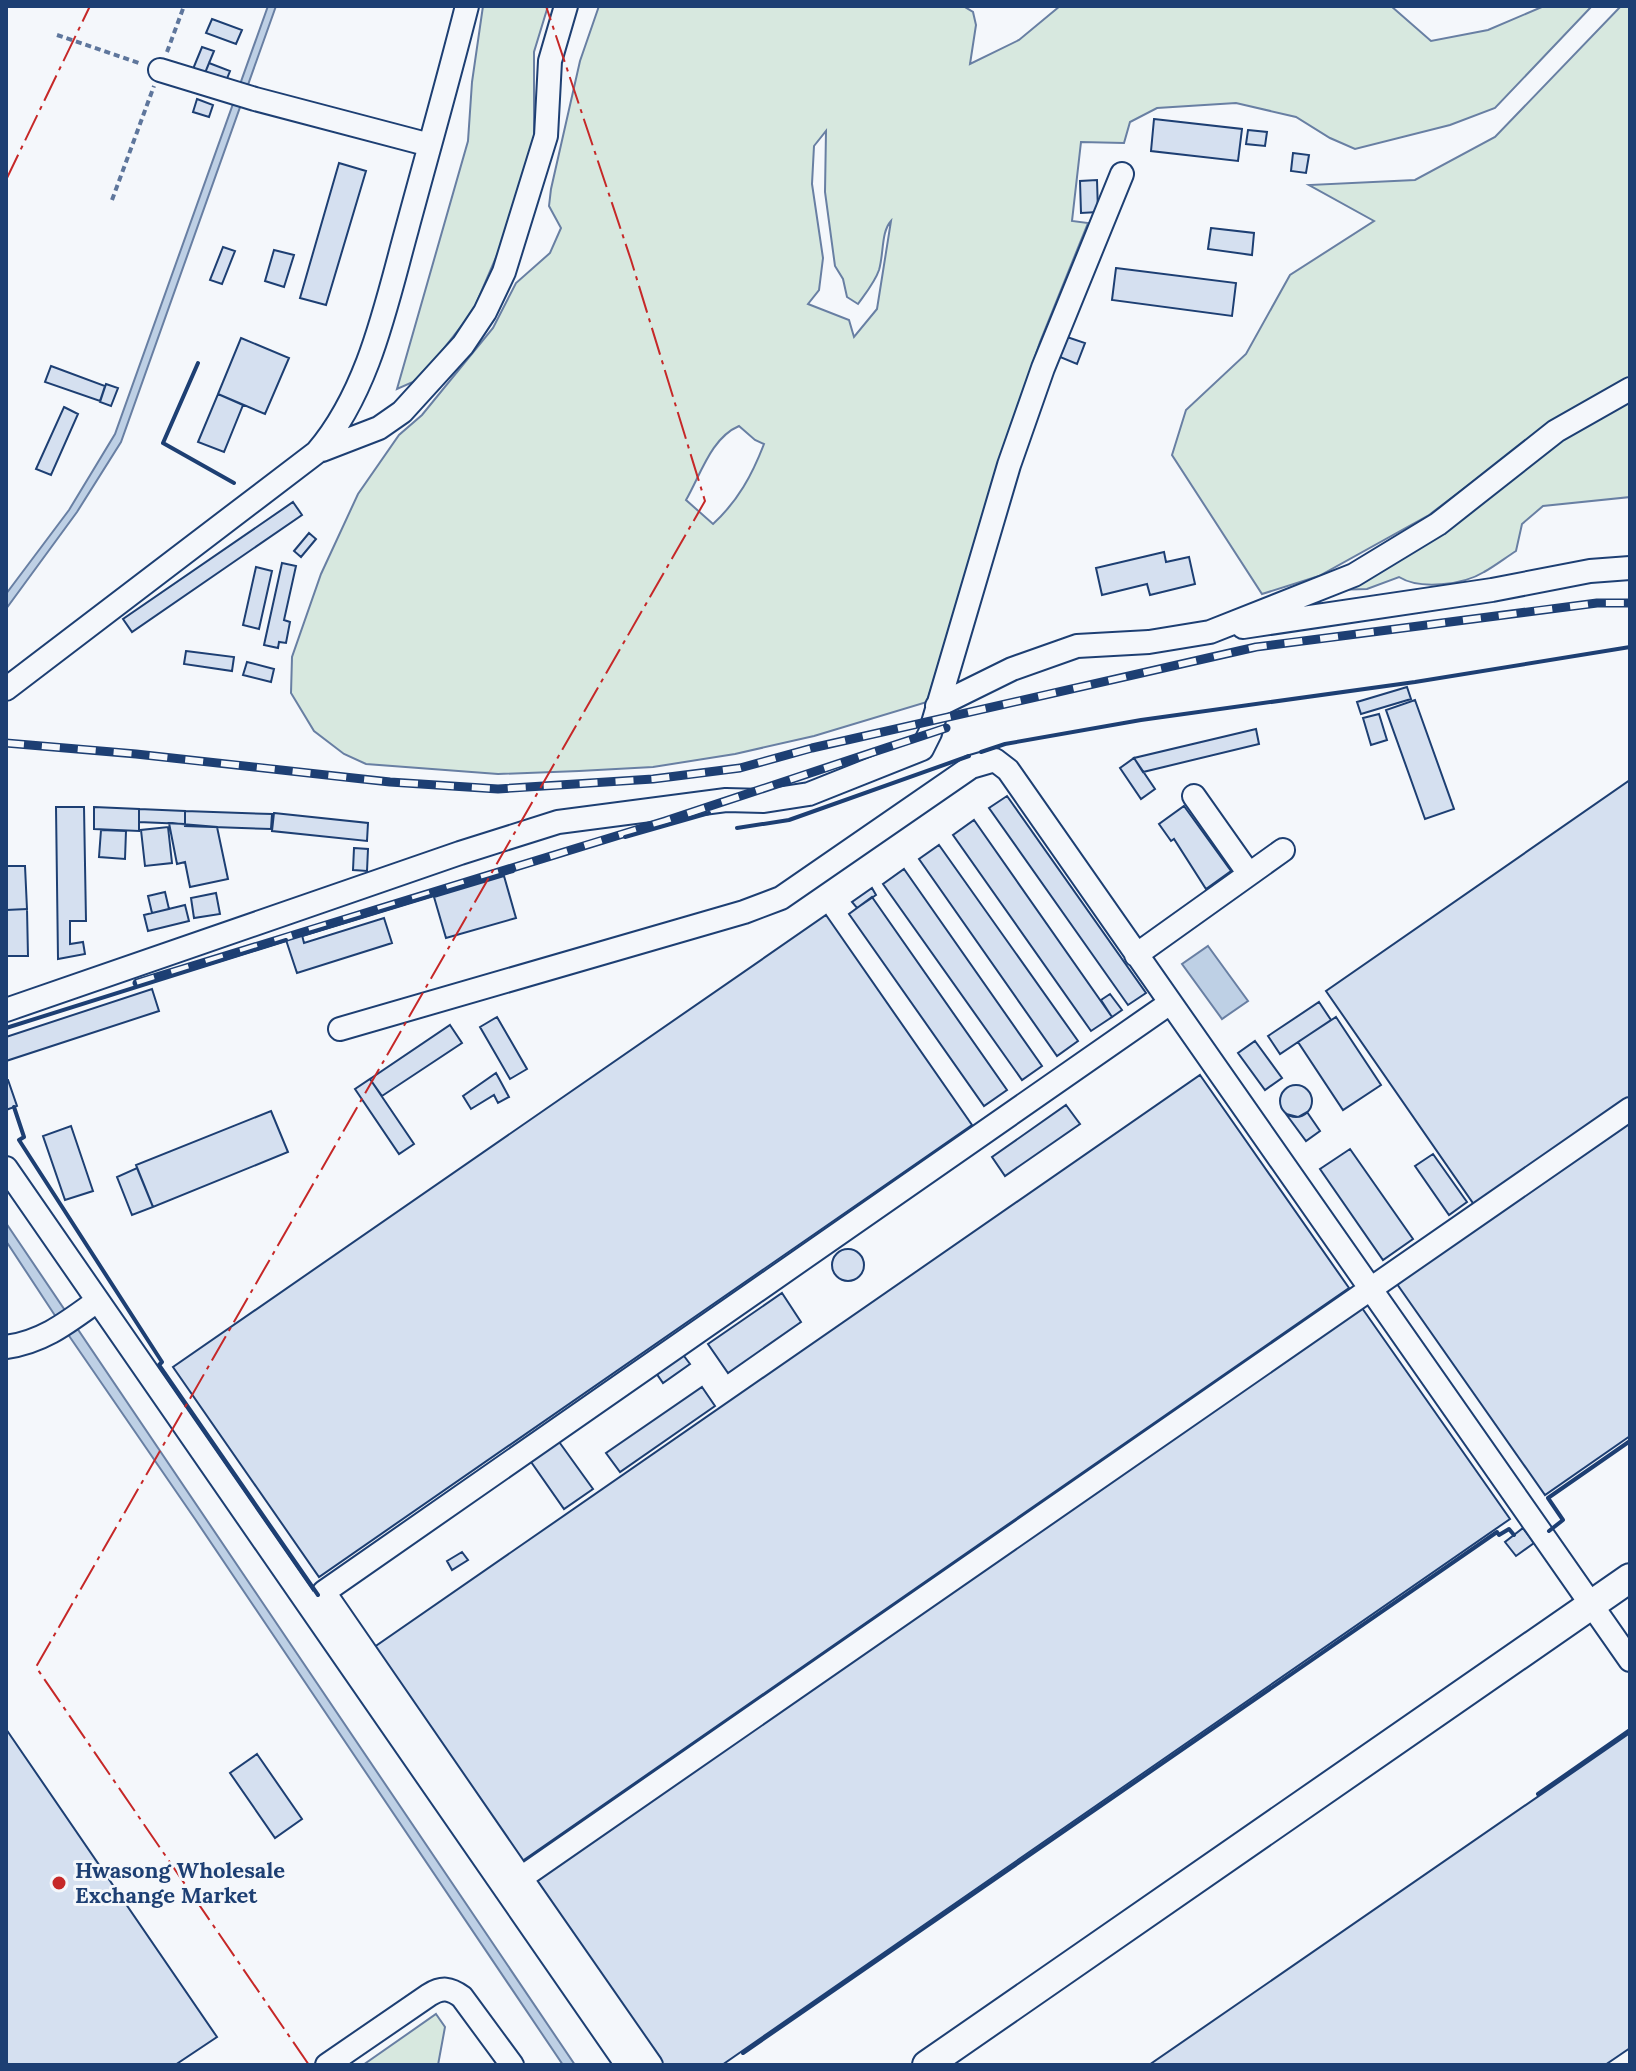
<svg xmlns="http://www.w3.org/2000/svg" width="1636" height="2071" viewBox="0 0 1636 2071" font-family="Lora,serif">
	<rect width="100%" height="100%" fill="#f4f7fb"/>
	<path fill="#d7e8df" stroke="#687fa3" stroke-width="2" fill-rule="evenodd" d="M483,6H548L534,52V149L500,248L473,311L434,361L413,382L397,389L468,141L472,82Z
		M599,6H963L973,12L976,25L970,64L1019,40L1060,6H1391L1431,41L1488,30L1544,6H1592L1495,108L1450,125L1355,149L1330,138L1296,117L1236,103L1157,108L1130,122L1124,143L1081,142L1072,221L1088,223L1040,342L999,462L927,702L814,736L735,754L653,767L579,771L498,774L366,764L344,754L314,731L291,693L292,657L321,574L358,494L399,435L422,415L493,328L516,283L550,253L561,228L549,206L551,189L580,61ZM826,131L825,192L835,266L843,279L847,297L858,304C865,294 875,282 879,270C884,253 881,232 891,221L877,309L854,337L849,320L808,304L819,290L823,258L812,184L814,146ZM739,426L755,440L764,444C752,475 738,501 713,524L686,500C701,474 711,438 739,426Z
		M1621,6H1630V377L1544,428L1429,515L1319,576L1262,594L1172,455L1186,410L1246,354L1290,275L1374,221L1309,185L1415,180L1495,137Z
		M1630,398V497L1543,506L1522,524L1516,551C1505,558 1495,566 1484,572C1463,585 1420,590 1399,577L1367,589L1336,590L1559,438Z
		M436,2014L445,2027L438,2065H363Z"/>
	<path fill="#bed0e5" stroke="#687fa3" stroke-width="2" d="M268,6H276L121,442L77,512L6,609V594L69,510L115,434Z
		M1208,946L1248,1001L1222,1019L1182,964Z
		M6,1223L575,2065H563L195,1519L54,1314L6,1241Z"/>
	<path fill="#d5e0f0" stroke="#1d3f73" stroke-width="2" d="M212,19L242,30L236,44L206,33Z
		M202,47L214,51L205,73L193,69Z
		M209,63L230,71L226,81L205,73Z
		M197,99L213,105L209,117L193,112Z
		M1154,119L1242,129L1238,161L1151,151Z
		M1248,130L1267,132L1265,146L1246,144Z
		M1293,153L1309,155L1306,173L1291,171Z
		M339,163L366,171L326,305L300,298Z
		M1097,180L1098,212L1081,213L1080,181Z
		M1211,228L1254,233L1252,255L1208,249Z
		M223,247L235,251L222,284L210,280Z
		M274,250L294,255L284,287L265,281Z
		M1116,268L1236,283L1232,316L1112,300Z
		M1067,337L1085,343L1077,364L1060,357Z
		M241,338L289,358L265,414L218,394Z
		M51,366L105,386L100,401L45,382Z
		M106,384L118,388L111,406L100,402Z
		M218,394L243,405L224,452L198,442Z
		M64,407L78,414L51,475L36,469Z
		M293,502L302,515L132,632L123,619Z
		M309,533L316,539L301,557L294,551Z
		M1164,552L1166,562L1189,557L1195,584L1150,595L1147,584L1102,595L1096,568Z
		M282,563L296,566L284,620L290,622L286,643L279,642L278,648L264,645Z
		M256,567L272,571L259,629L243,625Z
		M186,651L234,657L232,671L184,664Z
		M247,662L274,669L271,682L243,675Z
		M1407,687L1411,699L1361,714L1357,702Z
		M1415,700L1454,809L1425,819L1386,710Z
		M1379,714L1387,740L1371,745L1363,718Z
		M1256,729L1259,744L1143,772L1134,758Z
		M1134,758L1155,789L1141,799L1120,768Z
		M1630,780V1098L1475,1206L1326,991Z
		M1007,796L1146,993L1128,1005L989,808Z
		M1184,806L1231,871L1206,889L1174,839L1171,841L1159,824Z
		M56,807H84L86,921H70V944L83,942L85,954L58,959Z
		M94,807L139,809V831L94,829Z
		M139,809L185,811V824L139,822Z
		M185,811L272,814L271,829L185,826Z
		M274,813L368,823L367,841L272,831Z
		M974,820L1112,1017L1091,1031L953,835Z
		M169,823L217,827L228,879L190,887L185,862L177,864Z
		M168,827L172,863L145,866L141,830Z
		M101,830L126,831L125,859L99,857Z
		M939,845L1078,1041L1057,1056L919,859Z
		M354,848L368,849L367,871L353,870Z
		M6,866H25L27,909L6,910Z
		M904,869L1042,1066L1022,1080L883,884Z
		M504,876L516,918L446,938L434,897Z
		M872,888L876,895L857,908L852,902Z
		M165,892L169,909L152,913L148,896Z
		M216,893L220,914L194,918L191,898Z
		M872,897L1007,1090L984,1106L849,914Z
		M185,905L189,921L148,931L144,915Z
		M27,909L28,956H6V910Z
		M826,915L972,1125L319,1577L173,1367Z
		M384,918L392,943L297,973L286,940L302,935L304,943Z
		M152,989L159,1011L6,1061V1037Z
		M1110,994L1122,1010L1112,1017L1101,1000Z
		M1319,1002L1331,1020L1280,1054L1268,1036Z
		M497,1017L527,1069L510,1079L480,1027Z
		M1336,1017L1381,1085L1343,1110L1298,1042Z
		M450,1025L462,1043L382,1096L370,1079Z
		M1255,1041L1282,1078L1265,1090L1238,1053Z
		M496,1073L509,1097L498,1103L494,1095L471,1109L463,1096Z
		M1200,1075L1349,1288L518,1864L370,1650Z
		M370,1079L414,1144L399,1154L355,1089Z
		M6,1080H8L17,1106L6,1110Z
		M1280 1101a16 16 0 1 1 32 0a16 16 0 1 1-32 0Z
		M1066,1105L1080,1124L1005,1176L992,1157Z
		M271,1111L288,1152L153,1207L136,1165Z
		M1307,1112L1320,1131L1306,1141L1286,1114L1298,1117Z
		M1630,1123V1436L1545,1495L1397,1284Z
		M71,1126L93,1191L65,1200L43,1136Z
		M1350,1149L1413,1239L1383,1260L1320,1169Z
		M1433,1154L1467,1202L1449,1215L1415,1166Z
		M137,1168L153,1207L132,1215L117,1177Z
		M832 1265a16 16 0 1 1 32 0a16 16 0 1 1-32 0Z
		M782,1293L801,1322L728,1373L708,1344Z
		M1362,1308L1510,1519L722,2065H659L532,1883Z
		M681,1352L690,1364L663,1383L654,1370Z
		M702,1387L715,1406L620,1472L606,1453Z
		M557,1439L593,1489L564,1509L529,1459Z
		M1523,1528L1534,1543L1516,1556L1505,1542Z
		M462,1552L468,1560L452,1570L447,1561Z
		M6,1729L217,2037L175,2065H8L6,2062Z
		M1630,1733V2048L1605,2065H1149Z
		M257,1754L302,1819L275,1838L230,1773Z"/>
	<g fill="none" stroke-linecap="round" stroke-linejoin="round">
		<defs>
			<path id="minor" d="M160,70L255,99L430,145
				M322,450L379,428L402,412L463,345L485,312L504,272L546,136L550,61L566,6
				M1243,627L1492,590L1590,571L1630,568
				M6,689L317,452C369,391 386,305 407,229C427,155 448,81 467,6
				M937,706L1012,669L1077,646L1149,642L1210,632L1354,575L1438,524L1556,431L1630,389
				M1194,796L1249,874
				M1136,955L1283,850
				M1170,1003L324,1592L521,1878L1630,1109
				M6,1010L460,853L558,822L726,800L764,801L809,794L922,749L930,733L1009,465L1043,368L1122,174
				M340,1029L744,912L781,898L971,767L995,760L1008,770L1630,1660
				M6,1168L627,2065
				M6,1347C43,1342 68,1322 97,1301
				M521,1878L651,2065
				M327,2065L429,1995C442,1987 450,1988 462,1997L512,2065"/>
			<path id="major" d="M927,2065L1630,1578"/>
		</defs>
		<use href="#minor" stroke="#1d3f73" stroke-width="26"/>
		<use href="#major" stroke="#1d3f73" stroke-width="32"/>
		<path stroke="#5e769c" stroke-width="4" stroke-dasharray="6 4" stroke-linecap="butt" d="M57,35L142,64
			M167,52L184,6
			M112,200L154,86"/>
		<use href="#minor" stroke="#f4f7fb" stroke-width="22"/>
		<use href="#major" stroke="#f4f7fb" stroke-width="28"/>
		<defs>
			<path id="rail" d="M6,743L136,754L390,782L498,789L653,779L740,768L812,748L1256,647L1597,603H1630
				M137,983L665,821L946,728"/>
		</defs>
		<use href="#rail" stroke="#1d3f73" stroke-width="9"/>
		<use href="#rail" stroke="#f4f7fb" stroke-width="6" stroke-dasharray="18" stroke-linecap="butt"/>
		<path stroke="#1d3f73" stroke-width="4" d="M198,363L163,443L234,483
			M981,752L1005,744L1141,720L1415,682L1630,647
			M737,828L789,820L969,756
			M625,837L709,813
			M302,935L513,871
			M6,1028L286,940
			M14,1107L24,1137L19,1140L162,1362L159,1365L318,1595
			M1549,1531L1563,1520L1548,1498L1630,1441
			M1538,1794L1630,1730
			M743,2053L1497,1532L1499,1535L1509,1529L1514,1535"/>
		<path stroke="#c62828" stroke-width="2" stroke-dasharray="28 6 4 6" stroke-linecap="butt" d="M6,180L90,6
			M309,2065L36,1667L705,501L631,260L546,6"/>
	</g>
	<circle fill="#c62828" stroke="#f4f7fb" stroke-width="3" cx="59" cy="1883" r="8"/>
	<g text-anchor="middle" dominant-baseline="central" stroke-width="6" stroke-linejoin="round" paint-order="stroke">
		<g font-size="22" font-weight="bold" fill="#1d3f73" stroke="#f4f7fb" text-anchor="start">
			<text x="75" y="1870">Hwasong Wholesale<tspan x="75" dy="25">Exchange Market</tspan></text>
		</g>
	</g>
	<rect width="1636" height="2071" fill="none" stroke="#1d3f73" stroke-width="16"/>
</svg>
